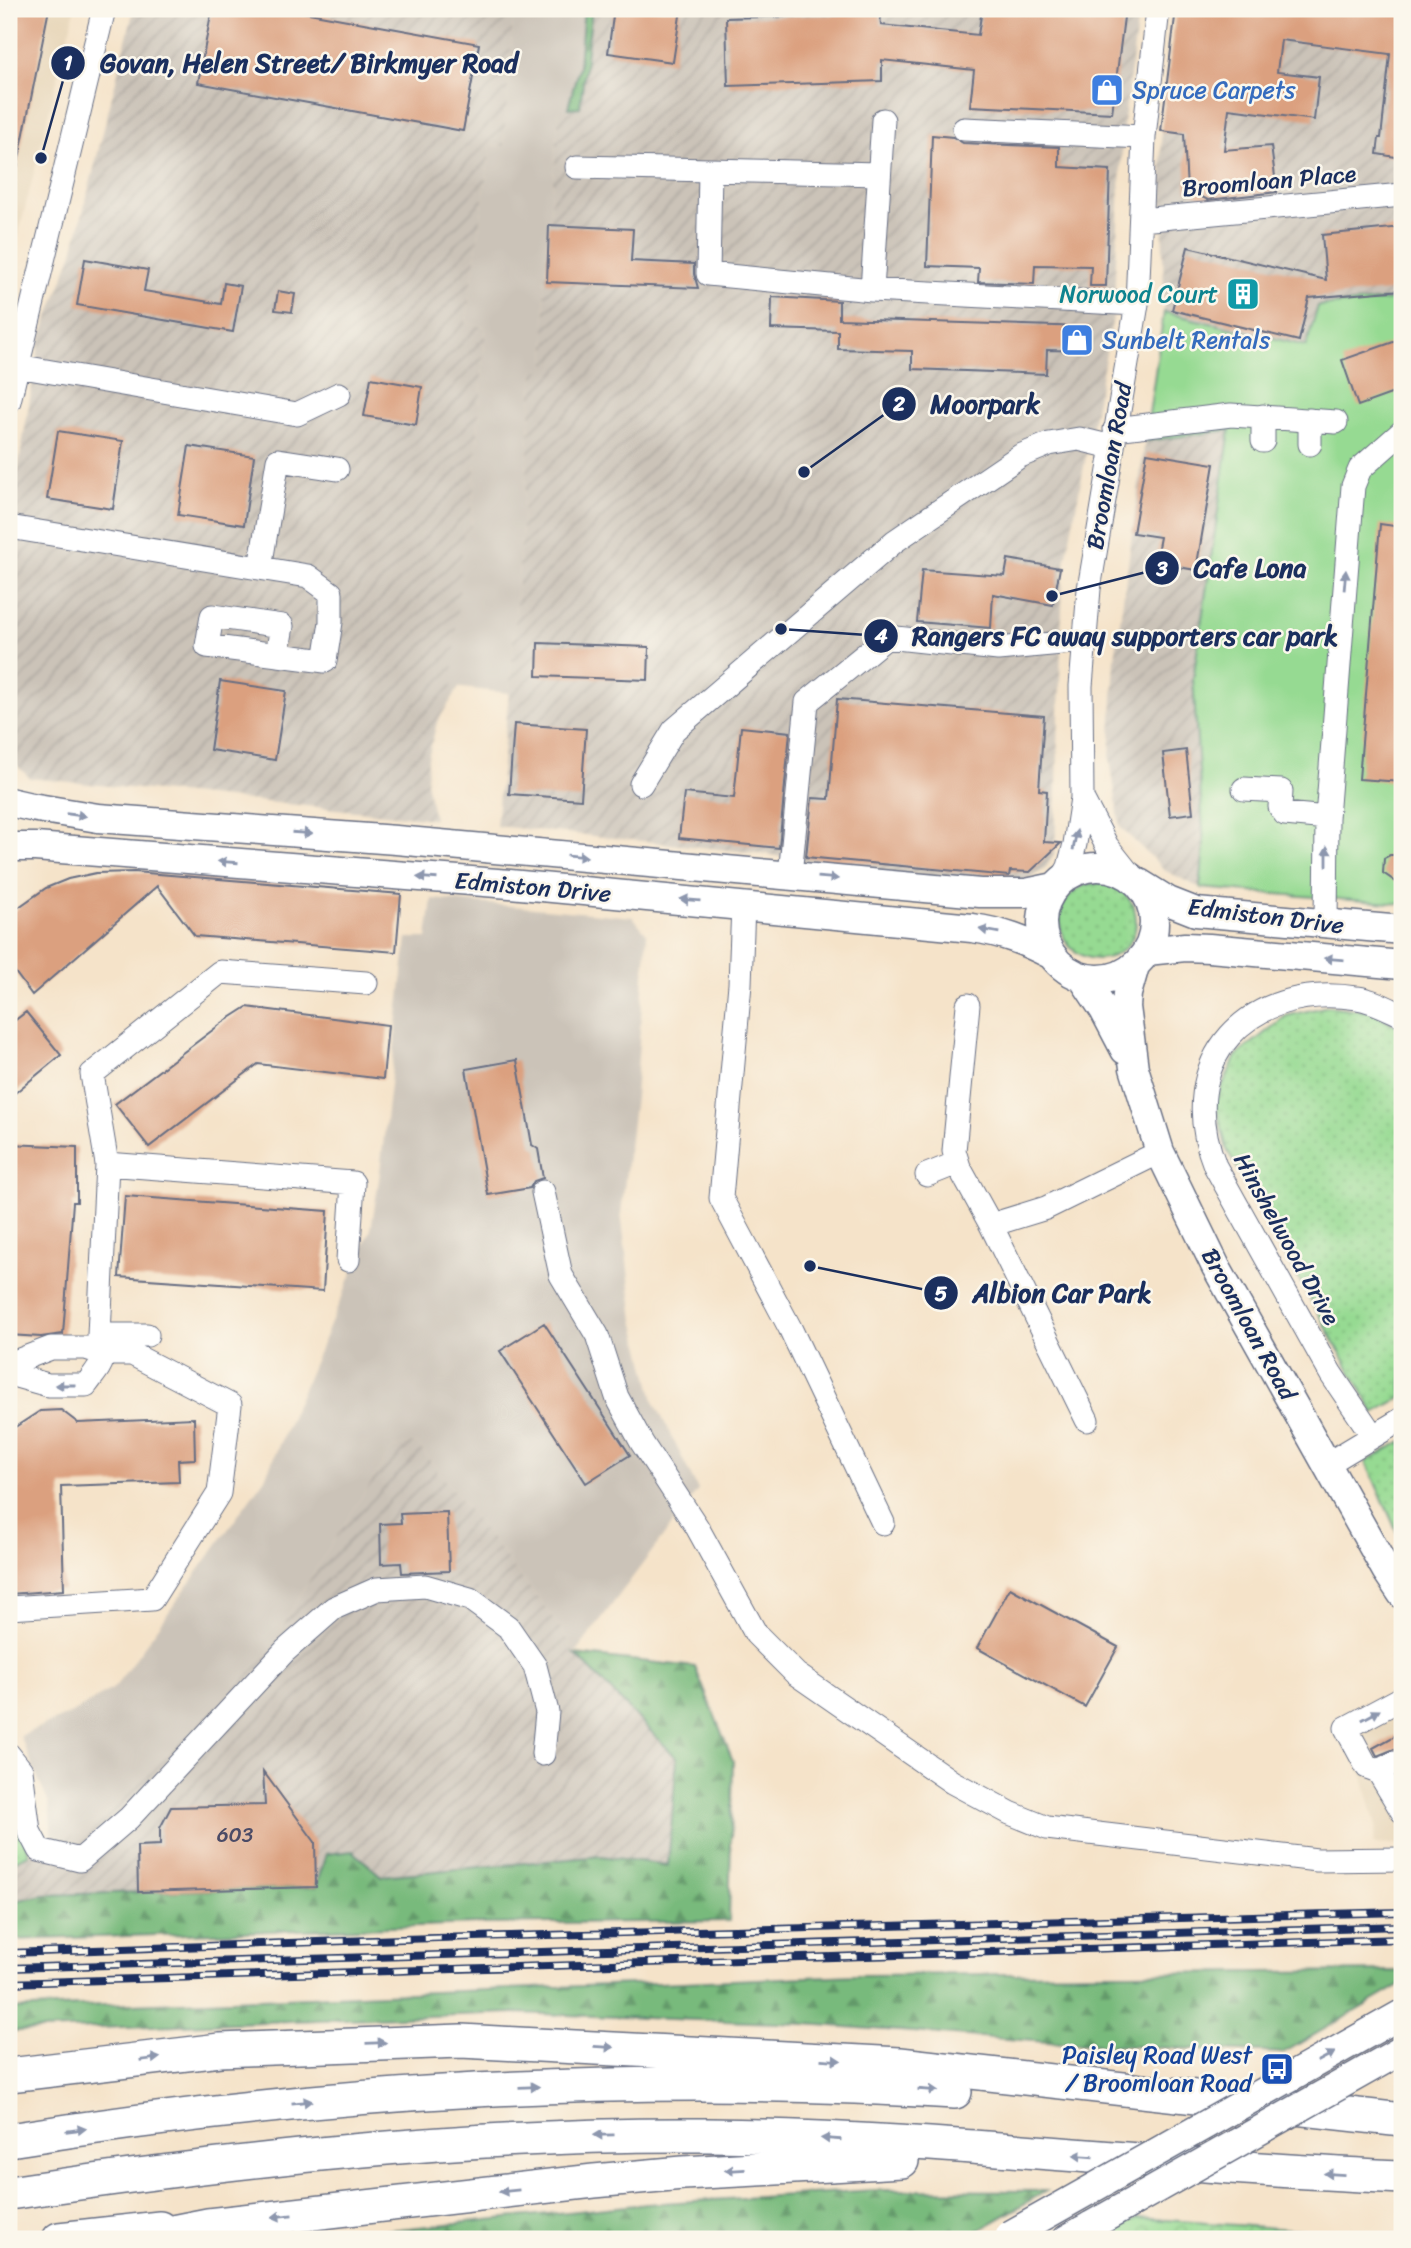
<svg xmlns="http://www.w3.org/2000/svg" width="1411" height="2248" viewBox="0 0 1411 2248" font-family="Sriracha,sans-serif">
	<defs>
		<pattern id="industrial-furrows" width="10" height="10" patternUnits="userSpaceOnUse" patternTransform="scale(1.75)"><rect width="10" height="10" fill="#cbc3b8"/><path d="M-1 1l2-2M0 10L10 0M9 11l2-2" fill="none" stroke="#aea8a1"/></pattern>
		<pattern id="grass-dots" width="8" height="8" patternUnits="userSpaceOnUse" patternTransform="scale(1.75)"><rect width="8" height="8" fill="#96da92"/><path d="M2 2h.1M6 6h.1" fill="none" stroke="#81bb80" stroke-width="1.8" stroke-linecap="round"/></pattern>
		<pattern id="forest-firs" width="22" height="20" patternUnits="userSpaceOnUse" patternTransform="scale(1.75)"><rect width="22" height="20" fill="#78ba7c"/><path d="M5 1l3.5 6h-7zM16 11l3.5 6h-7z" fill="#629869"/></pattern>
		<pattern id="park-crowns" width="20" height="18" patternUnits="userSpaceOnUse" patternTransform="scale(1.75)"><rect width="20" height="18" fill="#96da92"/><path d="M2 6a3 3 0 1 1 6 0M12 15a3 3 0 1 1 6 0" fill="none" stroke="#81bb80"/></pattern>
	</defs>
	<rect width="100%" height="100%" fill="#fbf7ec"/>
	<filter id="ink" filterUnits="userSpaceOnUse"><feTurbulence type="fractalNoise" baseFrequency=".0143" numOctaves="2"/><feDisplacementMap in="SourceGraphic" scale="14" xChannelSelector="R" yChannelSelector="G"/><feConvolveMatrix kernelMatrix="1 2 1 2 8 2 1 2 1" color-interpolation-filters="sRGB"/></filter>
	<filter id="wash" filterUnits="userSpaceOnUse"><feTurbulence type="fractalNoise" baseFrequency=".00686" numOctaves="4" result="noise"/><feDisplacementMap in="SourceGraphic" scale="28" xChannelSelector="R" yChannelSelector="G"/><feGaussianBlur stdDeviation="1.57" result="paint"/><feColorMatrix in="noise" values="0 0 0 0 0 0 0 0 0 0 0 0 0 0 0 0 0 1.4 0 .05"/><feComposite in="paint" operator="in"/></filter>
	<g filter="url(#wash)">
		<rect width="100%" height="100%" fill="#f5e3c9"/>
		<path fill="#e7d5b8" d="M9,9H75L9,272Z
			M1402,1690V1845L1373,1844L1376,1826L1363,1777L1335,1726Z"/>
		<path fill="url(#industrial-furrows)" d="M134,9H514L504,146L491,145L466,323L486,327L471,527L463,535L464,680L437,722L428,758L427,786L434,819L30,778L9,758V522L40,340L73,252Z
			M592,9H1139L1123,127L1113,317L1063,574L1055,853L1046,867L1030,878L1015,882L827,869L768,854L496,826L509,693L534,370H546L544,286L559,108L580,107Z
			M1176,9H1402V299L1318,306L1306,346L1164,312L1161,131Z
			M1230,430L1193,679L1204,847L1200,888L1166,871L1120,827L1110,759L1115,658L1145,441Z
			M416,1442L560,1627L575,1654L677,1758L668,1865L601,1856L381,1876L316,1887L43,1895L9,1902V1863L89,1828L282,1627L318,1565L393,1448Z"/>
		<path fill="#cbc3b8" d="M514,9H584L579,66L568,108H559L544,286L546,370H534L509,693L452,687L463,535L471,527L486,327L466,323L491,145L504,146Z
			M432,899L633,917L647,934L635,1097L621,1213L634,1320L654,1401L698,1490L575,1654L560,1627L416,1442L393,1448L318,1565L282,1627L229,1688L89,1828L53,1844L49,1804L20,1736L70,1714L115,1687L265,1478L371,1229L379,1180L407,938H427Z"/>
		<path fill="url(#grass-dots)" stroke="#588478" stroke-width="2" d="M1060 921a38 38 0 1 1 76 0a38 38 0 1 1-76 0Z
			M1328,1006L1369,1011L1402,1028V1397L1374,1413L1227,1150L1215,1101L1236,1056L1286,1016Z
			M1402,1441V1529L1397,1532L1366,1462Z
			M9,1773L12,1776L29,1854L9,1863Z"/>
		<path fill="url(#forest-firs)" stroke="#4a746d" stroke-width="2" d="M584,9H592L580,107L568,108L579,66Z
			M575,1654L695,1667L733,1761L729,1921L477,1924L9,1940V1902L43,1895L316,1887L326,1854L353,1851L381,1876L601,1856L668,1865L677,1758Z
			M1402,1971V1984L1283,2053L1061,2043L805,2024L514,2013L14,2031L9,2026V2009L857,1975Z
			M875,2190L1046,2191L964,2239H301L646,2204Z"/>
		<path fill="url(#park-crowns)" stroke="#588478" stroke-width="2" d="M1138,2218L1402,2237V2239H1102Z"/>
		<path fill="#96da92" stroke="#588478" stroke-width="2" d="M1402,299V904L1200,888L1204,847L1193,679L1230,430L1145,441L1164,312L1306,346L1318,306Z"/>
		<g id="blocks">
			<path fill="#dba07f" d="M9,9H49L17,168L9,167Z
				M212,9H287L479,44L463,131L198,83Z
				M614,9H681L673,62L608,53Z
				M982,9H1125L1112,113L970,106L974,70L882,60V81L728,86L726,18L880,14L881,25L978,35Z
				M1176,9H1402V158L1377,154L1379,138H1381L1390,54L1281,40L1277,72L1319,77L1314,120L1229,109L1224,150L1271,146L1277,192L1208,200L1187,190L1184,134L1161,131Z
				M932,135L953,137L963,143L1059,147V167L1110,170L1106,286H1090L1091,266L1035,265L1034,284L978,282L979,268L927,266Z
				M549,225L633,229L631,261L694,264V274L698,288L547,282Z
				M1402,227V290L1309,298L1299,341L1172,310L1188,247L1326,280L1322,235Z
				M85,259L148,270L144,291L221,304L224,283L241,286L233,332L77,305Z
				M278,291L295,294L292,312L275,310Z
				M772,297L839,301V319L1087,327L1086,351L1047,350L1046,374L912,369V351L838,349V331L771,329Z
				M1402,339V390L1358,406L1342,360Z
				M371,378L422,387L416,425L364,416Z
				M58,431L123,441L113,509L47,499Z
				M189,446L254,456L244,525L178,515Z
				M1147,453L1214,464L1196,570L1155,563L1160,537L1133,533Z
				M1380,524L1402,527V782L1359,779Z
				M1008,559L1060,568L1053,605L993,594L991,628L917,622L922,570L1005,576Z
				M538,643L649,647L648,680L537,676Z
				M220,681L286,691L275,760L210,750Z
				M837,699L1044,716L1039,790L1047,791L1044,842L1061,843L1030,872L1010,871L1009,876L806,857L812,798L829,799Z
				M514,724L586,729L581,799L509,794Z
				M741,727L790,732L779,848L679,838L684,793L734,798Z
				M1186,750L1193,813L1170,816L1163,753Z
				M1390,855H1402V886L1383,873L1384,858Z
				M134,872L401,894L396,952L195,936L157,886L32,995L9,964V914L46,888L68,879L96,873Z
				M247,1007L388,1025L383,1079L258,1064L149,1147L115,1104L222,1023Z
				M26,1012L61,1055L9,1098V1025Z
				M517,1060L532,1145L538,1149L543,1178L534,1181L530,1188L488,1195L466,1069Z
				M9,1144L77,1147V1202H73L63,1334L41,1337L9,1335Z
				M125,1196L328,1211L323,1291L119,1277Z
				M544,1323L630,1455L586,1483L500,1351Z
				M61,1410L78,1423L194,1418L195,1459L178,1460L179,1482L61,1486L64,1590L9,1594V1431L40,1411Z
				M447,1512L449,1571L402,1573L401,1563L381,1564L380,1524L401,1523L400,1514Z
				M1010,1588L1118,1647L1085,1707L977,1648Z
				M1402,1732V1752L1394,1749L1377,1756L1373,1748Z
				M263,1771L315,1842L316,1887L138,1892L137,1846L160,1845V1828L171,1807L265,1805Z"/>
		</g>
	</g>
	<g filter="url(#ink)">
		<use href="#blocks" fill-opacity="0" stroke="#676e83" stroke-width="2"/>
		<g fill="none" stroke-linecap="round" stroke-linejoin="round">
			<defs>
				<path id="minor" d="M964,129L1144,137
					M577,167L710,170L708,274L872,290L1137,304
					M710,170L879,174
					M1141,220L1402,195
					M872,290L883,120
					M17,366L297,414L339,394
					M9,401L104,9
					M1115,429L1231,415L1336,422
					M1263,441V416
					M1310,444V420
					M9,527L308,576L331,593V622L325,661L207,646L212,616L282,626L277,655
					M260,568L278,460L337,469
					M641,784L674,730L895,541L1020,456L1049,444L1079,439L1112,447
					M1244,789L1281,791L1280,807L1285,814L1327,818
					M1082,798L1107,846L1134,880
					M790,875L807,702L887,637L998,649L1084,641
					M1062,880L1069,867L1075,844L1082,798L1081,686L1089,589L1137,304L1144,137L1158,9
					M743,905L740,984L721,1198L790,1328L883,1523
					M1326,924L1327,818L1353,486L1360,469L1402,432
					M968,1005L954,1151L959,1167L991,1225
					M107,1164L353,1183L348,1260
					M927,1175L957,1163
					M543,1192L561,1275L597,1335L617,1397L642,1443L697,1527L756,1634L796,1674L952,1782L1010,1813L1047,1828L1317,1860L1402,1859
					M99,1335H147
					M9,1364L51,1348H86L105,1354H132L230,1405L219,1493L152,1599L9,1608
					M9,1374L48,1385H86C102,1363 107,1362 99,1335L107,1164L92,1074L220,972L366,983
					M1087,1420L991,1225L1046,1208L1160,1152
					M1373,1436L1331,1374L1215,1166C1173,1060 1249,981 1357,998C1373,1000 1389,1009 1402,1015
					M1327,1464L1402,1419
					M9,1755L21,1770L29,1831L39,1850L80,1860L129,1818L285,1651L334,1608L377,1589L425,1586L470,1599L508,1627L535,1666L547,1712L543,1754
					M1394,1763L1378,1771L1402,1811
					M1378,1771L1367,1767L1346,1728L1402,1698"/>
				<path id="major" d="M9,802L31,807L98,818L396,840L980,893H1026L1055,887
					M9,847H35L510,884L972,928C1002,932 1025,941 1052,955
					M1042 923a56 56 0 1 1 112 0a56 56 0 1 1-112 0Z
					M1139,883L1168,901L1196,912L1402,930
					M1147,951L1185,947L1209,948L1402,965
					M1135,966L1127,994L1126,1007L1134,1068L1160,1152L1216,1267L1386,1570L1402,1594
					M1082,977L1104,1010L1125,1050
					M1067,2239L1092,2225"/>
				<path id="highway" d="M9,2075L220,2050L461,2041L900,2064L1402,2120
					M9,2140C325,2090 635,2072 955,2092
					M9,2193C241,2159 473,2133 708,2135C940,2137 1171,2168 1402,2177
					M59,2239L160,2228
					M137,2239L208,2225L594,2181L683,2173L902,2161"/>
			</defs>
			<use href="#minor" stroke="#676e83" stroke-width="25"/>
			<use href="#major" stroke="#676e83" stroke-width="31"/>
			<use href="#highway" stroke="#676e83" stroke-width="36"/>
			<use href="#minor" stroke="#fff" stroke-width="23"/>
			<use href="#major" stroke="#fff" stroke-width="28"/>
			<use href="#highway" stroke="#fff" stroke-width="33"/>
			<defs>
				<path id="rail" d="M9,1953L402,1939L1402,1912
					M9,1968L1402,1926
					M9,1983L1402,1939"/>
			</defs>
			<use href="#rail" stroke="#1b2f5e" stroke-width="8"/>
			<use href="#rail" stroke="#fbf7ec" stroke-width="5" stroke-dasharray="16" stroke-linecap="butt"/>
			<defs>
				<path id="major-bridge" d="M1092,2225L1402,2050
					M1010,2235L1402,2014"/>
			</defs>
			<use href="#major-bridge" stroke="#676e83" stroke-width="31" stroke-linecap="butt"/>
			<use href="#major-bridge" stroke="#fff" stroke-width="28"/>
		</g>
		<defs><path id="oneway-solid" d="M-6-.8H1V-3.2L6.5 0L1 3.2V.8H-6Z" transform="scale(1.75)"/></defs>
		<g fill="#8d97ae">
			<use href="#oneway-solid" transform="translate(1345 580) rotate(-85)"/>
			<use href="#oneway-solid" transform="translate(76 815) rotate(8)"/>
			<use href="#oneway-solid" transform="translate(302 833) rotate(4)"/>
			<use href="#oneway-solid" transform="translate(1075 840) rotate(-79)"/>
			<use href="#oneway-solid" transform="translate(577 856) rotate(5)"/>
			<use href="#oneway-solid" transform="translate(1327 856) rotate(-90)"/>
			<use href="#oneway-solid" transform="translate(228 862) rotate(-176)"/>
			<use href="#oneway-solid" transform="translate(427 878) rotate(-176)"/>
			<use href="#oneway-solid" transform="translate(828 878) rotate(5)"/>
			<use href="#oneway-solid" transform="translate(690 900) rotate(-175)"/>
			<use href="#oneway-solid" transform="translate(989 931) rotate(-170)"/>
			<use href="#oneway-solid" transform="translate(1334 959) rotate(-175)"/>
			<use href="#oneway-solid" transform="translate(65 1385) rotate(-180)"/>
			<use href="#oneway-solid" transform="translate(1371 1715) rotate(-29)"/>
			<use href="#oneway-solid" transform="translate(376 2043) rotate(-2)"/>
			<use href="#oneway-solid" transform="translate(604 2047) rotate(3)"/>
			<use href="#oneway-solid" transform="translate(1326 2057) rotate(-29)"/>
			<use href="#oneway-solid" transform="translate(150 2059) rotate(-7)"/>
			<use href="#oneway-solid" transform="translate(831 2060) rotate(3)"/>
			<use href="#oneway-solid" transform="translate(529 2087) rotate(-2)"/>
			<use href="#oneway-solid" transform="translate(928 2090) rotate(4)"/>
			<use href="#oneway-solid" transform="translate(302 2102) rotate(-6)"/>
			<use href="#oneway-solid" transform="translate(76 2130) rotate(-8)"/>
			<use href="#oneway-solid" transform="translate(604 2135) rotate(179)"/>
			<use href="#oneway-solid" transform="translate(831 2139) rotate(-176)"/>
			<use href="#oneway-solid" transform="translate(1083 2156) rotate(-176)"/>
			<use href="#oneway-solid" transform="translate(735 2170) rotate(177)"/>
			<use href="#oneway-solid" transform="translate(1334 2174) rotate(-177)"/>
			<use href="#oneway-solid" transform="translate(509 2191) rotate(174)"/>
			<use href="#oneway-solid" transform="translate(282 2216) rotate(174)"/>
		</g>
	</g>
	<defs>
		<symbol id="shop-square" viewBox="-11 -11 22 22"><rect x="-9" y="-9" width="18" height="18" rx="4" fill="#3f7fe0" stroke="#fbf7ec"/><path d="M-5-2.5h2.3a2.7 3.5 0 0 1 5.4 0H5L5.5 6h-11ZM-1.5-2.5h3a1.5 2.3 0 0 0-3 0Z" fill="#fff"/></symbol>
		<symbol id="building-square" viewBox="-11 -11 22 22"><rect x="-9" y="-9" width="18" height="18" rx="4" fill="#0f9aa8" stroke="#fbf7ec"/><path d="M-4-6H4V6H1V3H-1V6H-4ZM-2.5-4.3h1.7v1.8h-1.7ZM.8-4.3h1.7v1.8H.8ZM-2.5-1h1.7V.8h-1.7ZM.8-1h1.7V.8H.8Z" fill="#fff"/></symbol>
		<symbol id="bus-square" viewBox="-11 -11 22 22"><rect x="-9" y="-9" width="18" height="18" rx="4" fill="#1a4fb4" stroke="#fbf7ec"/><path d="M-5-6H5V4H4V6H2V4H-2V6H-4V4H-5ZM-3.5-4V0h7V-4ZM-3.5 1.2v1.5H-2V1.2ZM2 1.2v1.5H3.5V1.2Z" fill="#fff"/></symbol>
	</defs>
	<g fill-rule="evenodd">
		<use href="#shop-square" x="1088" y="71" width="38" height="38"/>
		<use href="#building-square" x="1224" y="275" width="38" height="38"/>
		<use href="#shop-square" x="1058" y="321" width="38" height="38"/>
		<use href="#bus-square" x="1258" y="2050" width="38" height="38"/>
	</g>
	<g text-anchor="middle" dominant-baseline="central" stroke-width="5" stroke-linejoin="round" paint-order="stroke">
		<g font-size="21" fill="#4b4b66">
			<text x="235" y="1835">603</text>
		</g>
		<g font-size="24" fill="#366cbe" stroke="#fbf7ec" text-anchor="start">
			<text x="1132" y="90">Spruce Carpets</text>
			<text x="1102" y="340">Sunbelt Rentals</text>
		</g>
		<g font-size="24" fill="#1b2f5e" stroke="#fbf7ec">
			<text transform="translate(1269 181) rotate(-5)">Broomloan Place</text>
			<text transform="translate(1109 466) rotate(-80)">Broomloan Road</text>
			<text transform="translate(533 887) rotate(5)">Edmiston Drive</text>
			<text transform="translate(1266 916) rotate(7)">Edmiston Drive</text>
			<text transform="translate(1287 1239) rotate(61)">Hinshelwood Drive</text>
			<text transform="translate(1249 1324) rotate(61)">Broomloan Road</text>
		</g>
		<g font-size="24" fill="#0d838f" stroke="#fbf7ec" text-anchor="end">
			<text x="1218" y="294">Norwood Court</text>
		</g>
		<g font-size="24" fill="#164399" stroke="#fbf7ec" text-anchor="end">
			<text x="1252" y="2055">Paisley Road West<tspan x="1252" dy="28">/ Broomloan Road</tspan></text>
		</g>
	</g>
	<path fill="none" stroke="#1b2f5e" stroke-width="2.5" d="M41 158L68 63M804 472L899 404M1052 596L1162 568M781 629L881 636M810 1266L941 1293"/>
	<g fill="#1b2f5e" stroke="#fbf7ec" stroke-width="2.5">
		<circle cx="41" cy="158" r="7"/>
		<circle cx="804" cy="472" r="7"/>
		<circle cx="1052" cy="596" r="7"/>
		<circle cx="781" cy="629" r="7"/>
		<circle cx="810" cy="1266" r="7"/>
		<circle cx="68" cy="63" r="18"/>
		<circle cx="899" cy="404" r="18"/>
		<circle cx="1162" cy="568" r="18"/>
		<circle cx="881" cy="636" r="18"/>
		<circle cx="941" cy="1293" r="18"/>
	</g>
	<g font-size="21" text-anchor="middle" font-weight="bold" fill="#fff">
		<text x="68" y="70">1</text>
		<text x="899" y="411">2</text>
		<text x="1162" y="576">3</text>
		<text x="881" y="643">4</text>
		<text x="941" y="1301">5</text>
	</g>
	<g font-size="26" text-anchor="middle" font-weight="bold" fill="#1b2f5e" stroke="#fbf7ec" stroke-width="5" stroke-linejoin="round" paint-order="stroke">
		<text x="309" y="72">Govan, Helen Street/ Birkmyer Road</text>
		<text x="985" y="413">Moorpark</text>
		<text x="1250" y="577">Cafe Lona</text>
		<text x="1125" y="645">Rangers FC away supporters car park</text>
		<text x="1062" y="1302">Albion Car Park</text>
	</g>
	<rect width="1411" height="2248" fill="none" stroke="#fbf7ec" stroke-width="35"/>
</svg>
